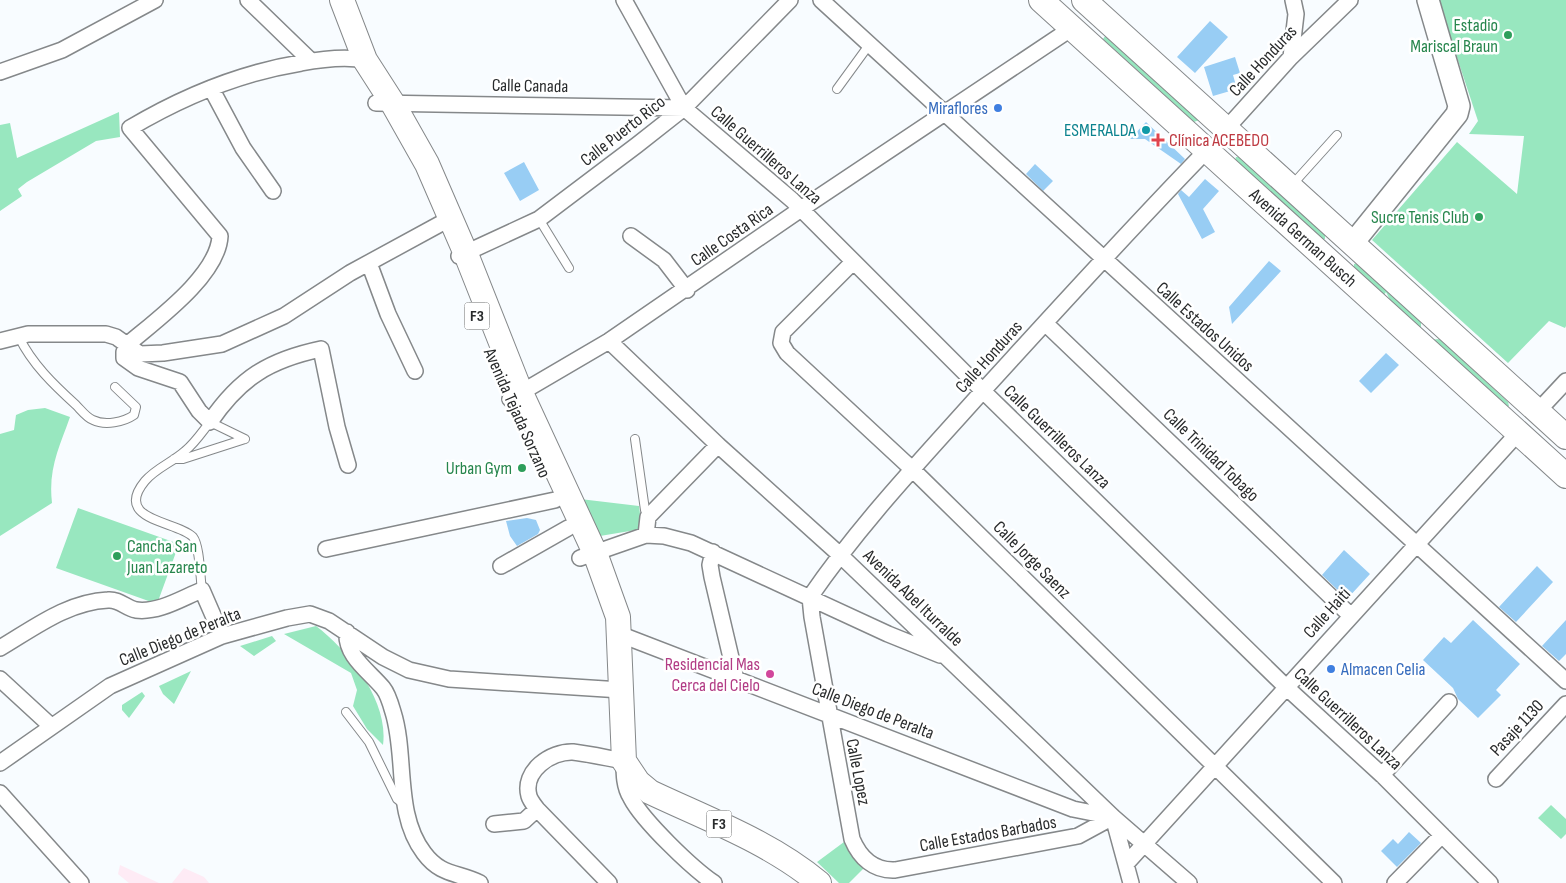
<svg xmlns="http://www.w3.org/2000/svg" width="1566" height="883" viewBox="0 0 1566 883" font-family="'Sofia Sans Condensed',sans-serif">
	<rect width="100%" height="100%" fill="#f8fcff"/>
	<path fill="#feebf5" d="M120,865L159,883H129L118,874Z
		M184,868L204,877L209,883H172Z"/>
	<path fill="#98e7bf" d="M1438,0H1566V326L1565,328L1549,321L1508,363L1372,240L1457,142L1517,194L1524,136L1469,134L1478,121Z
		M1108,32L1199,120L1194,122L1103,39Z
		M119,112L120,137L96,141L27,182L18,189L22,196L0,211V125L10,123L17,158Z
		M1236,157H1240L1325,235V239H1321L1235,160Z
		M1357,263L1428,322L1421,323V328L1390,300L1386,292L1384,295L1354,267V264Z
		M1440,339L1508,402L1509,406L1507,407L1427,340Z
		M45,408L70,417C59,448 48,469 52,503L0,536V434L14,430L16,415L28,410Z
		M580,499L639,506L642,529L594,537Z
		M78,508L179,544L157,604L56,568Z
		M316,626C349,651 389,701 383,745L367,729L353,706L357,690L351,673L284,634Z
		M272,636L276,641L254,656L240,646Z
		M191,671L174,704L163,694L159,686Z
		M142,692L145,696L129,718L122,710V705Z
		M1551,805L1566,819V834L1561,839L1538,818Z
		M844,842L865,867L849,883H839L817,862Z"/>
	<path fill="#98cdf4" d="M1210,21L1228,37L1195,73L1177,57Z
		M1235,57L1240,73L1233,75L1237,89L1213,96L1204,67Z
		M1146,122L1185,159L1181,164L1145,139H1130Z
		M524,162L539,190L520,201L504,173Z
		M1035,164L1053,181L1043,191L1026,174Z
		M1205,179L1219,191L1203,209L1215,232L1202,239L1178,194L1181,190L1189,197Z
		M1269,261L1281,271L1232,324L1229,307Z
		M1386,353L1399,365L1371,393L1359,381Z
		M527,518L536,520L540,530L538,534L517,546L510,536L506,521Z
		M1344,550L1370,574L1347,599L1322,575Z
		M1537,566L1553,582L1516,622L1499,607Z
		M1473,620L1520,664L1496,690L1501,695L1478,718L1458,699L1453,688L1423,660L1444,637L1451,643Z
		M1566,620V654L1559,661L1542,646Z
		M1409,832L1421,843L1397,867L1381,851L1393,839L1398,844Z"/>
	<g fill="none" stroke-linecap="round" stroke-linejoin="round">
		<defs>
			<path id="service" d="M837,89L869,45
				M1292,185L1337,135
				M539,219L569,268
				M19,337C32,364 54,385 76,405C81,410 87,418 93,420C105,426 124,422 134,415L136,407L115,387
				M635,439L645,510L648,517
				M174,459H183L245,439
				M202,590C200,577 200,546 193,537C178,521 112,521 145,481C156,468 173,462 185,451C195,443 202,432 210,422L245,439
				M346,712L369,742L397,799L402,803"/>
			<path id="minor" d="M248,0L311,61
				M624,0L684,108L792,200L983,391L1286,687L1382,775L1490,883
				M821,0L1566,681
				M1291,57L1296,14L1293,0
				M0,72L62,50L155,0
				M211,88L243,148L273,191
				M376,103L684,108
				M1226,129L1291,57L1350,0
				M631,236L664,260L687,290
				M459,256L539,219L637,145L684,108L790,0
				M853,262L783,332L781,343L787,353L912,469L1334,883
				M369,263L388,314L415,371
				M1045,323L1350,615
				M0,341L28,334H106L116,337L140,354L163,353L222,344L284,316L350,273L451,218
				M609,341L718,445L839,554L1113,817L1189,883
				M510,399L609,341L801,209L1072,28
				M1538,411L1566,381
				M348,465L337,427L321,349C269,360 240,378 210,422L199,411L180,382L138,368L124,358V352L127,345C155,321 218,276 220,236L130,128C184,96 239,73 301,63C322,59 344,56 365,60
				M646,535L648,517L718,445
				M326,549L555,500
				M713,552L710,565L712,577L736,679
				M580,558L646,535L664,536L691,543L888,634L940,655
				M501,566L568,528
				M810,597C860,524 921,460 980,394C1055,312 1129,230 1207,150
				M810,597L812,617L852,839C860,858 874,871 895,870L1078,836L1113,817
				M347,632C345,656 369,671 383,688C388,694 391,705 393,712C407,756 394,814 424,853C441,876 458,872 480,883
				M619,634L1073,809L1113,817
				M0,648C34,628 67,602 108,600C119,599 126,608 136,610C159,613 182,598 202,590L222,636
				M0,679L51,726
				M0,763L110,686L222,636L287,618L310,614L329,621L383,657L409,670L449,679L621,690
				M1382,775L1449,702
				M1496,779L1566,704
				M0,793L81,883
				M1113,817L1131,883
				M494,824L524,821L537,809
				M1126,864L1518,433
				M609,883L537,809C534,805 530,800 529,796C522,771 551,751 573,752C590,754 607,758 624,761C624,774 624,787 631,798C643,821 692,868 714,883
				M1395,883L1442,835"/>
			<path id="secondary" d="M1353,243L1457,114L1459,106L1428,0"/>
			<path id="primary" d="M342,0L365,60L392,102L427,164L466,254L521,393L595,553L618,617L624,761L638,782L650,792C707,819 770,842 819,883
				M1041,0L1566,476
				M1084,0L1566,437"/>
		</defs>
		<use href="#service" stroke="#85888a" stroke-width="10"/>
		<use href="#minor" stroke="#85888a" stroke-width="18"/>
		<use href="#secondary" stroke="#85888a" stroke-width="24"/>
		<use href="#primary" stroke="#85888a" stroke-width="26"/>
		<use href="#service" stroke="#fff" stroke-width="8"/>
		<use href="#minor" stroke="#fff" stroke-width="15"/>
		<use href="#secondary" stroke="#fff" stroke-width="21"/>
		<use href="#primary" stroke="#fff" stroke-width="24"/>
	</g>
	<g fill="#2e9e5b" stroke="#fff" stroke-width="2">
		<circle cx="1508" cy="35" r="5"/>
		<circle cx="1479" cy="217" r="5"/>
		<circle cx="522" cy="468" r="5"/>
		<circle cx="117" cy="556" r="5"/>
	</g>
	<g fill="#3f7fe0" stroke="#fff" stroke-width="2">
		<circle cx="998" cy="108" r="5"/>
		<circle cx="1331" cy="669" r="5"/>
	</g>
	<circle fill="#0f9aa8" stroke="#fff" stroke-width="2" cx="1146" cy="130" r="5"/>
	<path fill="#e0444e" stroke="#fff" stroke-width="2" d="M1155.5 132.5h5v5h5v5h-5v5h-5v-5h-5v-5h5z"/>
	<circle fill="#d1479c" stroke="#fff" stroke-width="2" cx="770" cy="674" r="5"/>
	<g text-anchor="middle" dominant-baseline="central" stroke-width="5" stroke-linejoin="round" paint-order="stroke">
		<g fill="#fff" stroke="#696b6b" stroke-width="1">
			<rect x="464.5" y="302.5" width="25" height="27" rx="4"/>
			<rect x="706.5" y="810.5" width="25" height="27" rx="4"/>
		</g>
		<g font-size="16" font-weight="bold" fill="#292b2c">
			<text x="477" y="316">F3</text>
			<text x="719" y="824">F3</text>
		</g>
		<g font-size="18" fill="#27864d" stroke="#fff" text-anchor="end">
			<text x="1498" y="25">Estadio<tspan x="1498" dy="21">Mariscal Braun</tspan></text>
			<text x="1469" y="217">Sucre Tenis Club</text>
			<text x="512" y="468">Urban Gym</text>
			<text x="127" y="546" text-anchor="start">Cancha San<tspan x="127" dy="21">Juan Lazareto</tspan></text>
		</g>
		<g font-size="18" fill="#292b2c" stroke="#fff">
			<text transform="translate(1263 61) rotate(-47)">Calle Honduras</text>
			<text transform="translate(530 86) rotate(1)">Calle Canada</text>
			<text transform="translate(623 131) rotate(-38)">Calle Puerto Rico</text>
			<text transform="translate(766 155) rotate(41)">Calle Guerrilleros Lanza</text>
			<text transform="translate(732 235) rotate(-35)">Calle Costa Rica</text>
			<text transform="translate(1303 238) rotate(42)">Avenida German Busch</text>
			<text transform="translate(1205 327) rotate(42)">Calle Estados Unidos</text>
			<text transform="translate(989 357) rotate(-48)">Calle Honduras</text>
			<text transform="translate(517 413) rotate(66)">Avenida Tejada Sorzano</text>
			<text transform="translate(1057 437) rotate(44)">Calle Guerrilleros Lanza</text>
			<text transform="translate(1211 455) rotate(44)">Calle Trinidad Tobago</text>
			<text transform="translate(1032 560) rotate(45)">Calle Jorge Saenz</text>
			<text transform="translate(913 598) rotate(44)">Avenida Abel Iturralde</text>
			<text transform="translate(1327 613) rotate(-48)">Calle Haiti</text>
			<text transform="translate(180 637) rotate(-22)">Calle Diego de Peralta</text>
			<text transform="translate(873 711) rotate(21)">Calle Diego de Peralta</text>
			<text transform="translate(1348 719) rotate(43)">Calle Guerrilleros Lanza</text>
			<text transform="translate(1517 728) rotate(-47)">Pasaje 1130</text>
			<text transform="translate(858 772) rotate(79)">Calle Lopez</text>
			<text transform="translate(988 834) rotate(-10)">Calle Estados Barbados</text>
		</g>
		<g font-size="18" fill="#366cbe" stroke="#fff" text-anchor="end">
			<text x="988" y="108">Miraflores</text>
			<text x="1341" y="669" text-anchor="start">Almacen Celia</text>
		</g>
		<g font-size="18" fill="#0d838f" stroke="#fff" text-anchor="end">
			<text x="1136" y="130">ESMERALDA</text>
		</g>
		<g font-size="18" fill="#be3a42" stroke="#fff" text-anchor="start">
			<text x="1169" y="140">Clínica ACEBEDO</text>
		</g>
		<g font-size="18" fill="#b23c85" stroke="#fff" text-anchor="end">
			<text x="760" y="664">Residencial Mas<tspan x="760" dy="21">Cerca del Cielo</tspan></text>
		</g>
	</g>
</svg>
